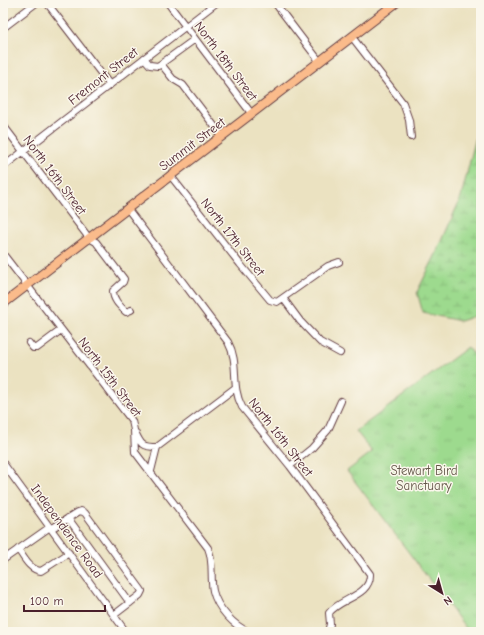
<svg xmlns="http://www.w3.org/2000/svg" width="484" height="635" viewBox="0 0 484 635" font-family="'Comic Neue',sans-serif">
	<defs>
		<pattern id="wetland-marsh" width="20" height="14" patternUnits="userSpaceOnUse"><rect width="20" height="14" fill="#9dda8e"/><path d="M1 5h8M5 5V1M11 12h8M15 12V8" fill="none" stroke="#89bb7b"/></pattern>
		<pattern id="park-tufts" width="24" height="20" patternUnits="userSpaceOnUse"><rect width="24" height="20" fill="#9dda8e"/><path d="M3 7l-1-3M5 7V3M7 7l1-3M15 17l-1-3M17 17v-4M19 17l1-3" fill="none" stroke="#89bb7b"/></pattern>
	</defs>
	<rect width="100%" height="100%" fill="#fbf7ec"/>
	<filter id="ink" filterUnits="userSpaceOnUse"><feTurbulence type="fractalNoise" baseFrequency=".025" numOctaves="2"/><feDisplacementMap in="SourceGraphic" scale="8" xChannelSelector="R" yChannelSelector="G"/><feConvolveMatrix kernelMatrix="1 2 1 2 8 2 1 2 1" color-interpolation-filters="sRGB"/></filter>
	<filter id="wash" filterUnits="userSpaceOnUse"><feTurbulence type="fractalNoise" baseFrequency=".012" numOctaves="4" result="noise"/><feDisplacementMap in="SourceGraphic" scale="16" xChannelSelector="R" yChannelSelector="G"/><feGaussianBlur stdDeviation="0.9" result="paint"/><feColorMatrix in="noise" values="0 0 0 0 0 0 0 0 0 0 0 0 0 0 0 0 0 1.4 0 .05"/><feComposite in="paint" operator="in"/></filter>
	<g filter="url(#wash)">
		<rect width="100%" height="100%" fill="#ebe2c1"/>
		<path fill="url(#wetland-marsh)" stroke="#747c5c" d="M481,117V314L460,321L423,313L417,292L438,250L461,197Z"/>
		<path fill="url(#park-tufts)" stroke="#747c5c" d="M468,347L481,364V632H469L347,471L372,452L356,431Z"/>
	</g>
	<g filter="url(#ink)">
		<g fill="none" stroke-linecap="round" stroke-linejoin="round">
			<defs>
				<path id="minor" d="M47,3L110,85
					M168,3L251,113
					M275,3L320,62
					M3,28L36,3
					M352,37L403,103L409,120L411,137
					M144,58L150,65L158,66L195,39
					M161,64L173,79L183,85L222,136
					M3,125L89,238L96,242L124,279L123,282L113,291C113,300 120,306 126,312L131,310
					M3,167L216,3
					M170,175L240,264L270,300L277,302L328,266L339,262
					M127,208L228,342C240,364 230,384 242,407L290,466L370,574C371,596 340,598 329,613L330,624L328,632
					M3,254L132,421L134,430L135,452L208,548C214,562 210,577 213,591C217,608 234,626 249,632
					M283,298L300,321L320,342L340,353
					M29,343L33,348H37L61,330
					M135,432C141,445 142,447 157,447
					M3,463L126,632
					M290,466L312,448L328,430L341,401
					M151,471L157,447L235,388
					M68,518L130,603
					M51,529L78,512L81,511L85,513L140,588L142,591L140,595L114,615
					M18,549C24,558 30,570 41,571L69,553
					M3,560L50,527"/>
				<path id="major" d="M3,304L396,3"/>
			</defs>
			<use href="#minor" stroke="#623c42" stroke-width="8"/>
			<use href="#major" stroke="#623c42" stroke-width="10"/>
			<use href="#minor" stroke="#fff" stroke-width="6"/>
			<use href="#major" stroke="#fabb8b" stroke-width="8"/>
		</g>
	</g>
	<g text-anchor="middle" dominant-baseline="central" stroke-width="3" stroke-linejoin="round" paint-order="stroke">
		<g font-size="13" fill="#4a1f2b" stroke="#fbf7ec">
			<text transform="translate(226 61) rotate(53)">North 18th Street</text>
			<text transform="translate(103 76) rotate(-38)">Fremont Street</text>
			<text transform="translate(192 144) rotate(-37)">Summit Street</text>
			<text transform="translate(55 175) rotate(53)">North 16th Street</text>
			<text transform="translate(233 237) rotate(52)">North 17th Street</text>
			<text transform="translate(110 377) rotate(53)">North 15th Street</text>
			<text transform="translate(281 437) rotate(52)">North 16th Street</text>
			<text transform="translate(67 531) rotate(54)">Independence Road</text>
		</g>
		<g font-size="13" fill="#635749" stroke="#fbf7ec">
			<text x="424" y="470">Stewart Bird<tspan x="424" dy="15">Sanctuary</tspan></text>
		</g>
	</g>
	<rect width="484" height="635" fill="none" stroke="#fbf7ec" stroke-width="16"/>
	<g transform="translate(442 593) rotate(143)" stroke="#fbf7ec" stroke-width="3" paint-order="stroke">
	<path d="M0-3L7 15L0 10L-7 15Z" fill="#4a1f2b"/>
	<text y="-6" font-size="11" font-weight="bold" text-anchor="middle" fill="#4a1f2b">N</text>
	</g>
	<path d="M24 605v6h81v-6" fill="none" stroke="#4a1f2b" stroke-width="2"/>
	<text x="30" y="605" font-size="12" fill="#4a1f2b" stroke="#fbf7ec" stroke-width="3" paint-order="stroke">100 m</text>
</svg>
